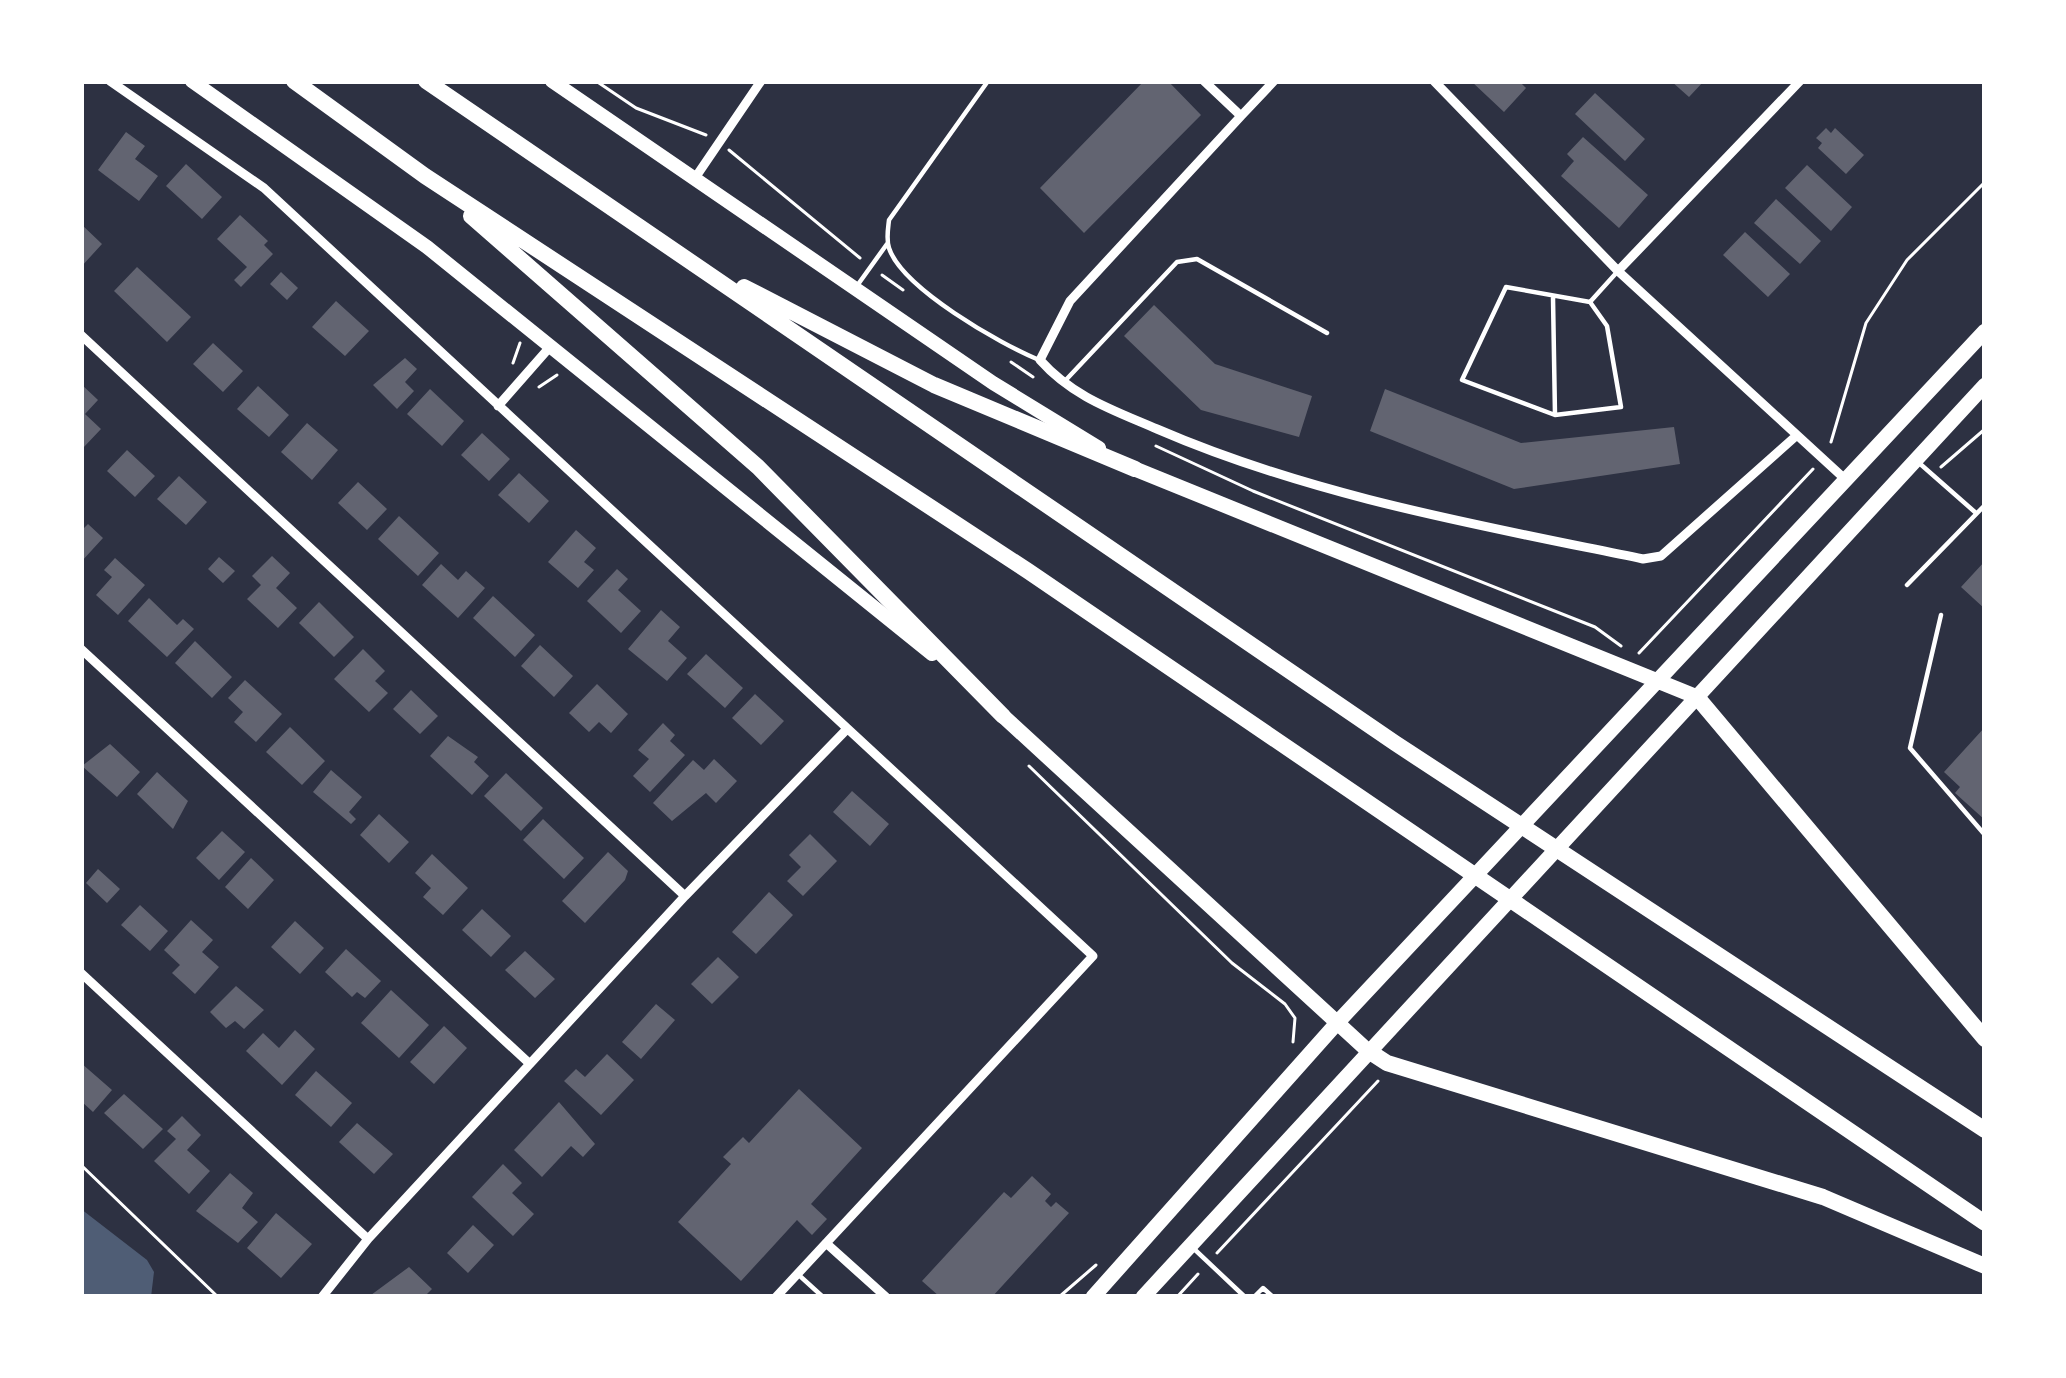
<svg xmlns="http://www.w3.org/2000/svg" width="2066" height="1378" viewBox="0 0 2066 1378" font-family="'Work Sans',sans-serif">
	<rect width="100%" height="100%" fill="#2d3142"/>
	<path fill="#4f5d75" d="M81,1209L147,1260L154,1272L151,1297H81Z"/>
	<path fill="#626471" d="M1144,81H1168L1201,115L1084,233L1040,188Z
		M1471,81H1519L1526,88L1504,112Z
		M1671,81H1704L1689,97Z
		M1595,93L1645,139L1625,161L1575,114Z
		M1826,128L1831,133L1835,128L1864,155L1846,174L1818,148L1822,143L1816,138Z
		M126,132L145,146L135,159L158,176L139,201L98,170Z
		M1583,137L1648,195L1619,228L1561,176L1574,161L1567,154Z
		M186,164L222,197L202,219L166,186Z
		M1807,165L1852,207L1831,231L1785,188Z
		M1776,199L1821,241L1800,264L1754,223Z
		M240,215L268,241L264,245L273,254L241,287L234,280L247,267L217,239Z
		M81,224L102,244L81,267Z
		M1745,232L1790,274L1768,297L1723,255Z
		M137,267L191,317L167,342L114,291Z
		M281,272L298,288L287,300L270,284Z
		M336,301L369,331L345,356L312,327Z
		M1154,305L1215,364L1312,396L1299,437L1201,410L1124,336Z
		M213,343L243,371L223,392L193,364Z
		M405,358L417,369L405,382L414,391L397,409L373,385Z
		M81,384L98,400L85,414L101,429L83,448Z
		M258,386L289,415L269,437L237,409Z
		M430,389L464,421L442,446L407,414Z
		M1385,389L1521,443L1674,427L1680,464L1514,489L1370,431Z
		M307,423L338,450L312,480L281,452Z
		M482,433L510,459L489,481L461,455Z
		M127,450L155,476L135,497L107,471Z
		M519,473L549,501L529,523L498,495Z
		M179,476L207,502L186,525L157,499Z
		M358,482L387,509L367,530L338,503Z
		M399,516L439,553L418,576L378,539Z
		M88,524L103,538L81,562V531Z
		M576,530L596,548L584,562L594,570L578,588L548,562Z
		M272,556L290,573L276,588L297,608L278,628L247,599L261,585L252,576Z
		M219,557L235,571L223,583L208,569Z
		M115,558L145,585L118,615L96,595L112,577L104,570Z
		M1985,561V609L1961,587Z
		M441,564L458,580L466,571L485,588L458,618L422,585Z
		M617,569L628,579L618,590L641,611L621,633L587,601Z
		M493,596L535,635L515,657L473,618Z
		M149,598L177,625L183,619L194,629L167,657L128,621Z
		M319,602L354,637L334,657L299,623Z
		M661,610L680,627L668,641L687,658L667,681L628,649Z
		M195,641L232,677L212,698L175,663Z
		M540,645L573,676L554,697L521,666Z
		M363,649L385,671L375,681L388,693L369,712L334,679Z
		M706,654L743,688L725,708L687,674Z
		M245,680L282,714L256,742L234,722L243,712L228,698Z
		M597,684L628,714L611,733L599,722L589,732L569,713Z
		M411,690L438,716L420,734L393,709Z
		M755,694L784,721L761,745L732,718Z
		M663,723L675,735L670,741L685,755L650,792L633,776L649,759L638,750Z
		M290,727L325,761L302,785L266,752Z
		M1985,727V820L1955,793L1960,787L1944,772Z
		M448,736L478,757L474,762L489,776L472,795L430,756Z
		M110,744L140,772L117,797L82,766Z
		M714,759L737,781L716,803L706,793L672,821L653,803L693,760L704,770Z
		M331,770L362,797L349,812L356,819L351,824L313,792Z
		M157,772L188,801L173,829L137,794Z
		M506,773L543,808L521,831L484,796Z
		M852,791L889,824L870,846L833,812Z
		M379,814L409,842L389,863L360,835Z
		M543,819L584,858L564,879L523,840Z
		M222,831L245,852L219,880L196,858Z
		M810,834L837,861L803,896L787,881L801,867L789,855Z
		M608,852L628,871L625,880L585,923L562,901Z
		M432,854L468,888L443,915L423,897L431,888L415,873Z
		M251,858L274,880L248,909L225,887Z
		M98,869L120,889L107,903L86,883Z
		M769,892L793,915L756,954L732,932Z
		M140,905L168,931L150,951L121,925Z
		M482,909L511,936L491,957L462,930Z
		M191,920L213,940L202,952L219,967L195,994L172,973L180,965L164,950Z
		M295,921L324,948L300,974L271,947Z
		M346,949L381,981L365,998L357,992L352,997L325,972Z
		M525,951L555,979L535,998L505,970Z
		M718,957L739,977L712,1004L691,984Z
		M236,986L264,1010L244,1029L235,1021L226,1028L210,1012Z
		M391,990L429,1025L399,1058L361,1023Z
		M656,1004L675,1020L641,1059L622,1042Z
		M444,1026L467,1048L434,1084L410,1062Z
		M295,1030L315,1049L282,1085L246,1051L263,1033L279,1048Z
		M607,1054L634,1080L601,1115L564,1081L576,1069L585,1077Z
		M81,1063L112,1090L93,1112L81,1101Z
		M316,1071L352,1103L331,1127L295,1095Z
		M799,1089L862,1148L811,1204L827,1219L812,1235L797,1220L741,1281L678,1222L731,1164L723,1157L743,1137L749,1143Z
		M124,1094L163,1129L143,1149L104,1113Z
		M559,1102L595,1144L583,1157L571,1146L542,1177L514,1150Z
		M182,1116L201,1135L187,1150L210,1171L189,1194L154,1161L176,1139L167,1131Z
		M357,1123L393,1154L374,1174L339,1142Z
		M503,1164L522,1183L512,1193L534,1214L513,1236L472,1197Z
		M230,1173L253,1193L242,1208L258,1222L238,1243L196,1211Z
		M1032,1176L1051,1194L1045,1201L1051,1207L1056,1202L1069,1213L992,1297H940L922,1281L1004,1192L1011,1198Z
		M276,1213L312,1244L281,1278L247,1248Z
		M473,1225L494,1245L468,1273L447,1253Z
		M409,1267L432,1289L424,1297L371,1295Z"/>
	<g fill="none" stroke-linecap="round" stroke-linejoin="round">
		<path stroke="#fff" stroke-width="3" d="M596,81L636,108L706,135
			M729,150L860,258
			M882,275L903,290
			M1011,362L1033,377
			M513,363L520,343
			M539,387L557,375
			M1831,442L1866,323L1907,260L1985,182
			M1156,446L1253,491L1595,627L1621,646
			M1941,467L1985,429
			M1639,653L1813,469
			M1029,766L1232,963L1285,1004L1295,1018L1293,1042
			M81,1165L218,1297
			M1217,1253L1378,1081
			M1059,1297L1096,1265
			M1177,1297L1198,1274"/>
		<path stroke="#fff" stroke-width="4.5" d="M988,81L889,220C888,229 886,239 889,248C902,288 1000,344 1039,360
			M859,283L887,244
			M1553,298L1555,415L1462,380L1506,287L1590,302L1618,271
			M1063,383L1177,262L1197,259L1327,333
			M1555,415L1621,407L1607,326L1590,302
			M1918,462L1976,513
			M1907,585L1985,505
			M1941,615L1910,748L1985,835
			M1192,1247L1245,1297
			M801,1277L823,1297
			M1254,1297L1263,1288L1273,1297"/>
		<path stroke="#fff" stroke-width="9" d="M110,81L264,188L1093,956L776,1297
			M1204,81L1241,116L1274,81
			M1434,81L1618,271L1846,480
			M1241,116L1070,301L1040,360C1073,397 1113,410 1157,429C1312,496 1478,525 1643,559L1661,556L1796,436
			M695,178L761,81
			M1618,271L1800,81
			M81,335L685,896
			M498,406L549,348
			M81,649L530,1064
			M81,973L368,1239
			M826,1243L886,1297
			M322,1297L368,1239L685,896L847,729"/>
		<path stroke="#fff" stroke-width="14" d="M192,81L427,247L932,654
			M552,81L993,383L1099,448"/>
		<path stroke="#fff" stroke-width="15" d="M1135,469L1697,697
			M1003,716L1367,1050
			M1093,1297L1337,1023L1985,331
			M1143,1297L1985,385"/>
		<path stroke="#fff" stroke-width="16" d="M294,81L425,176L1028,571L1985,1223
			M426,81L1395,743L1985,1130
			M471,216L758,467L1003,716
			M744,287L934,385L1135,469
			M1697,697L1985,1039
			M1367,1050L1387,1063L1823,1197L1985,1266"/>
	</g>
	<rect width="2066" height="1378" fill="none" stroke="#ffffff" stroke-width="168"/>
</svg>
